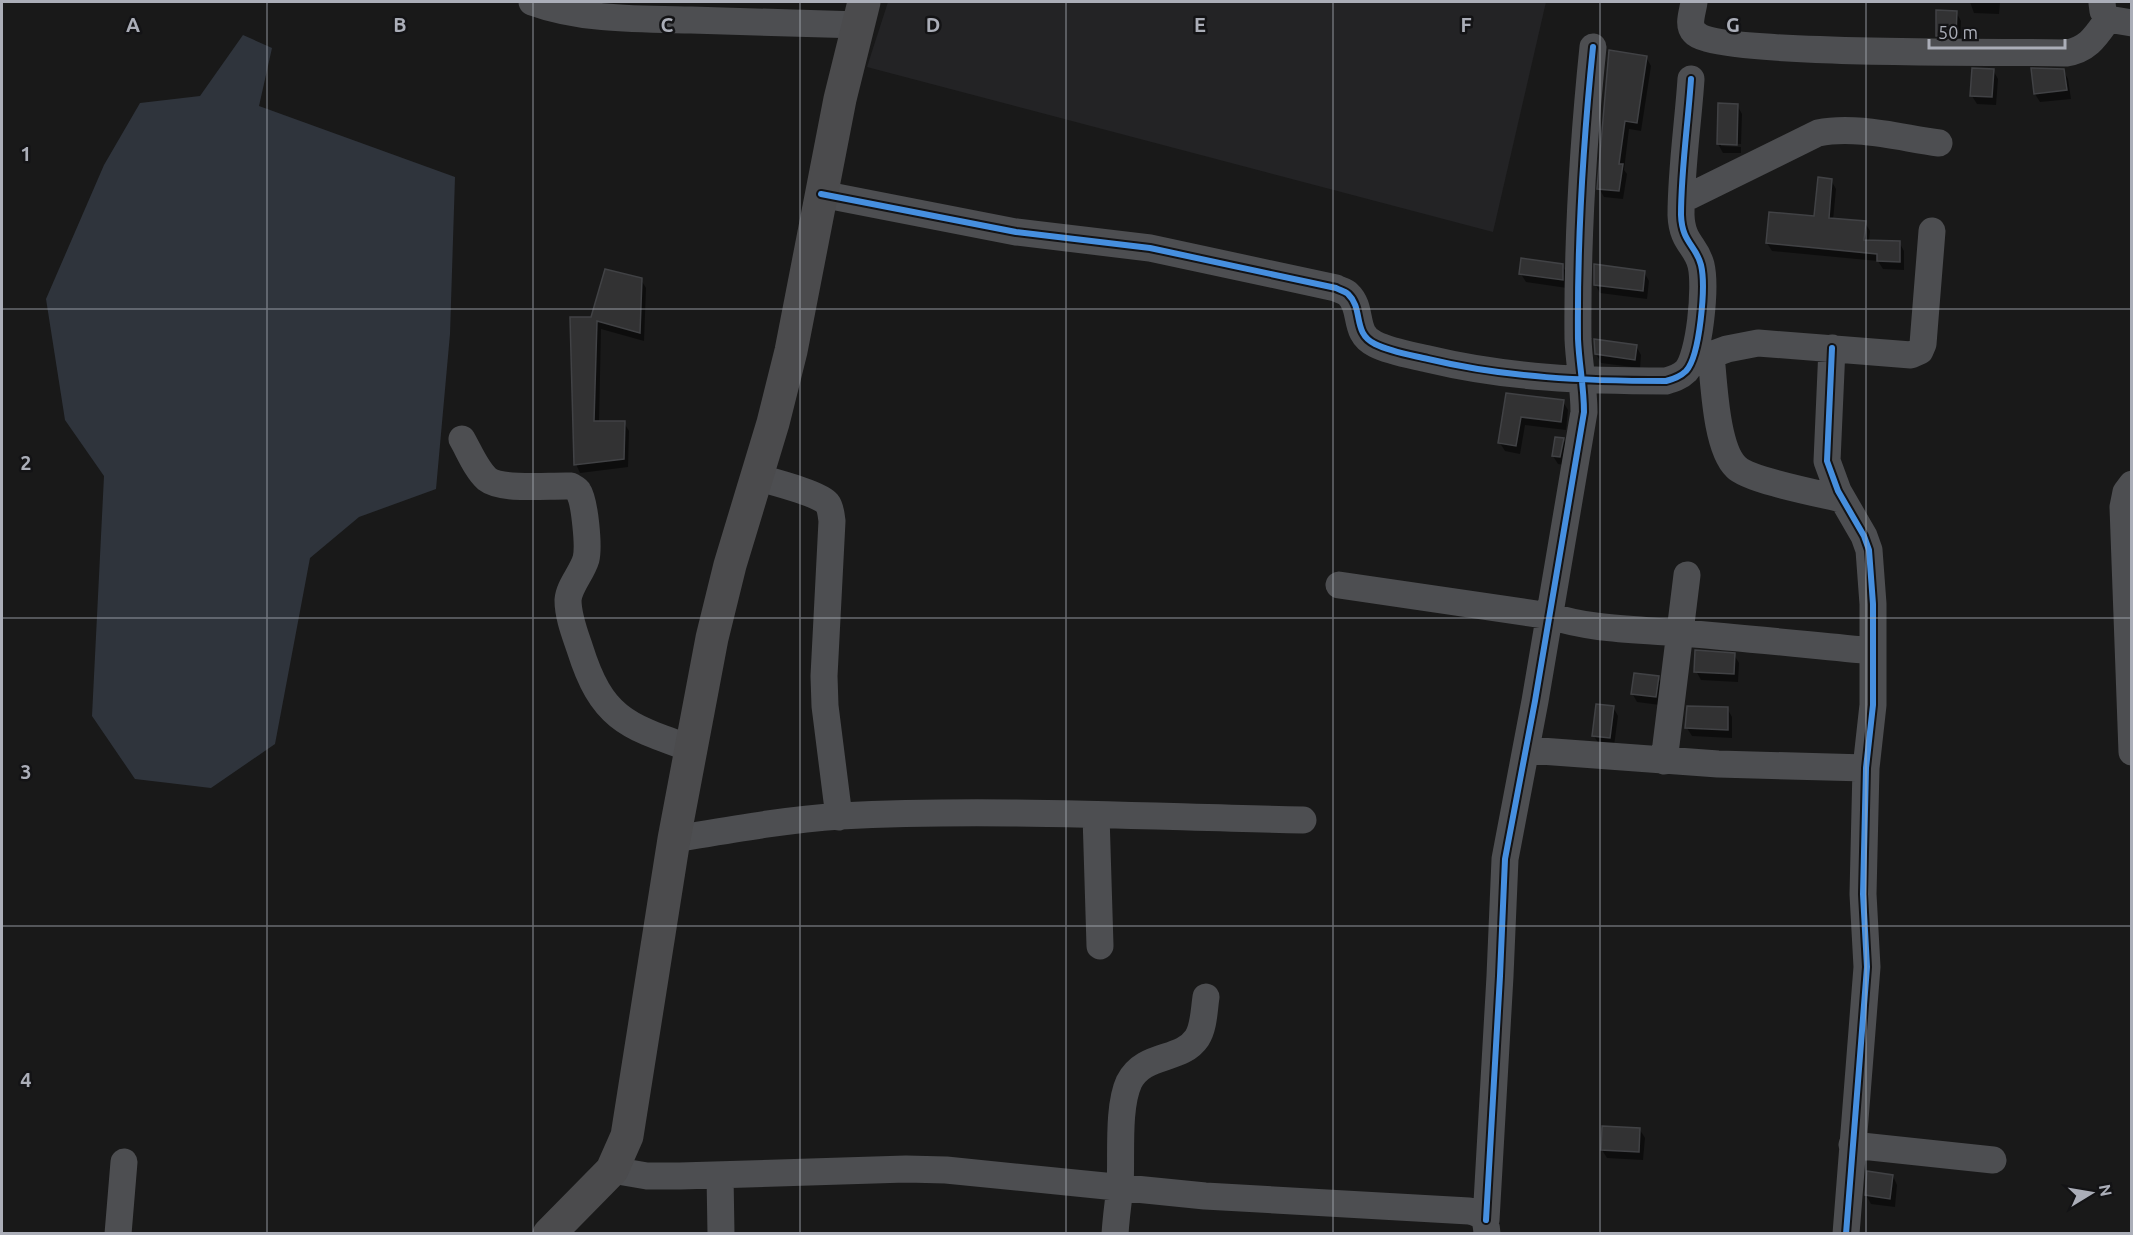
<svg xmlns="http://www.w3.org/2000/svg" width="2133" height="1235" viewBox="0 0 2133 1235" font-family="Ubuntu,sans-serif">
	<rect width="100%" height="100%" fill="#191919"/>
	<path fill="#232325" d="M888,2H1546L1493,232L867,67Z"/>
	<path fill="#2f343c" d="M243,35L272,48L259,106L455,177L450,334L436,489L359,517L310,558L275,744L211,788L135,779L92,716L104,476L65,420L46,299L104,165L140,103L200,96Z"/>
	<path fill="#0007" d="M1970,2H2000L1999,14L1974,13Z
		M1956,12L1961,21L1960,45L1942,44L1937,36Z
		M1646,57L1651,66L1641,131L1629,129L1624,170L1627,174L1623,199L1604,197L1599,188Z
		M1993,70L1998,79L1996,105L1977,104L1972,96Z
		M2063,70L2068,79L2071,99L2040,102L2035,94Z
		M1720,105H1737L1742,114L1741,144L1721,143V146L1741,147V153H1723L1718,144Z
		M1831,180L1836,189L1833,220L1865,223L1870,231L1869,242H1899L1904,251V270L1883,269L1878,261L1772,251L1767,243L1815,218Z
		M1562,265L1567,274V288L1526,282L1521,274Z
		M1644,272L1649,281L1647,299L1600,293L1595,284Z
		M641,280L646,288L644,341L601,329L599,422L624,423L629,431L628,467L580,473L576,464L592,318Z
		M1636,346L1641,355L1640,368L1601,363L1596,354Z
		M1507,395L1563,402L1568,410L1566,430L1525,425L1520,454L1505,451L1500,443Z
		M1563,439L1568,448L1565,465L1558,464L1553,456Z
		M1734,655L1739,663L1738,682L1701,680L1696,671Z
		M1658,678L1663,686L1660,705L1637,702L1632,693Z
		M1613,707L1618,716L1614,746L1599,744L1594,736Z
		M1727,708L1732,717V738L1692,736L1687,728Z
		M1640,1130L1645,1138L1643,1160L1607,1158L1602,1150Z
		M1893,1176L1897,1185L1895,1207L1871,1204L1866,1195Z"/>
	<path fill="#323233" stroke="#414245" stroke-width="1.5" d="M1936,10L1957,11L1956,36H1936Z
		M1609,50L1647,56L1637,123L1625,121L1619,164H1623L1619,191L1597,189Z
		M1972,68L1994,69L1992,97L1970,96Z
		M2031,68L2064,69L2067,90L2034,94Z
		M1718,103L1738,104L1737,145L1717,144Z
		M1818,177L1832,179L1829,218L1866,221L1864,240L1900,241V262L1877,261V254L1766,243L1769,212L1814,216Z
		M1521,258L1563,264V280L1519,274Z
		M1594,264L1645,271L1643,291L1594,285Z
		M605,269L642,278L640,333L597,321L594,421H625L624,459L574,465L570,317H591Z
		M1594,339L1637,345L1635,360L1595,354Z
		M1506,393L1564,400L1561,422L1521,417L1516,446L1498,443Z
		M1555,437L1564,438L1560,457L1552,456Z
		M1695,650L1735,653L1734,674L1694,672Z
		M1634,673L1659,676L1656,697L1631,694Z
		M1596,704L1614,706L1610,738L1592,736Z
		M1687,706L1728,707V730L1685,728Z
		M1602,1126L1640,1128L1639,1152L1601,1150Z
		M1867,1171L1893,1175L1890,1199L1865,1195Z"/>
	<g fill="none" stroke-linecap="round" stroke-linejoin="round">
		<path stroke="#4d4e51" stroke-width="27" d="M532,2C581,20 639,19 691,20C747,22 802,23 857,25
			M1694,2C1693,11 1687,25 1694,32C1714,57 2017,51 2066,53C2088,50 2096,36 2108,19
			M2102,3L2103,11L2108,19L2132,23
			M821,194L1016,232L1150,248L1336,288C1339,290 1345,291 1348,294C1364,309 1352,333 1375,344C1391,352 1411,355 1428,359C1507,378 1585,381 1666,381C1673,379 1680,377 1686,371C1700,356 1706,286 1701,265C1696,245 1682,243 1681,215C1681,170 1688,124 1691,79
			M1682,200L1818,133C1856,125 1901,138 1939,143
			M1832,348L1827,461L1838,491L1864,536L1869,550L1873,604V705L1866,768L1863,894L1867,967L1846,1234
			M1711,355C1714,383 1716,448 1736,467C1748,480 1821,494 1842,499
			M1692,362L1727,349L1758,343L1911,355L1920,351L1923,344L1932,231
			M462,439C469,451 476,469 487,479C502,491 551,485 571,486C574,488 577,489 578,491C585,501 589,547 586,559C582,573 569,586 568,600C568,617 575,634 580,649C602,719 627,726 692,749
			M756,477C770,481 821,494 827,503C831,508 831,515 832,521L824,676L825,706L839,817
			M2132,484L2126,492L2123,507L2132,752
			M1339,585L1550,616C1593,630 1636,629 1681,633C1745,638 1809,645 1873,651
			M1527,750L1718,764L1866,768
			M1664,761L1687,575
			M1096,815L1100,946
			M674,839C729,830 784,820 840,816C994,808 1149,817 1303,820
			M1852,1145L1993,1160
			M612,1170L647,1176H680L906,1169L946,1170L1205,1196L1469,1211C1484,1214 1486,1219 1487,1234
			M720,1175L721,1234
			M1486,1220L1500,976L1505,859L1535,701L1584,412C1584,387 1579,364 1578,339C1577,241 1583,144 1593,47
			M118,1234L124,1162
			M1115,1234C1116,1218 1118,1203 1120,1188C1122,1158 1117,1108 1129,1082C1144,1052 1181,1062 1197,1038C1204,1027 1204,1010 1206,997"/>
		<path stroke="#4b4b4d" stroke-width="33" d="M549,1234L612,1170L627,1136L674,839L712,638L730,565L773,423L791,351L840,99L864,2"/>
		<defs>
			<path id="cycleway" d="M821,194L1016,232L1150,248L1336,288C1339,290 1345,291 1348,294C1364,309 1352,333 1375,344C1391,352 1411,355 1428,359C1507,378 1585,381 1666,381C1673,379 1680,377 1686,371C1700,356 1706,286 1701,265C1696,245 1682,243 1681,215C1681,170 1688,124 1691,79
				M1832,348L1827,461L1838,491L1864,536L1869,550L1873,604V705L1866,768L1863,894L1867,967L1846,1234
				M1486,1220L1500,976L1505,859L1535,701L1584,412C1584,387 1579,364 1578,339C1577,241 1583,144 1593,47"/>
		</defs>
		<use href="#cycleway" stroke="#131315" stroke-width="10"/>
		<use href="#cycleway" stroke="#468fdf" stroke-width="6"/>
	</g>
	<path fill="none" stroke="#abaeb8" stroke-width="1.5" stroke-opacity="0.55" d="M267,2V1234M533,2V1234M800,2V1234M1066,2V1234M1333,2V1234M1600,2V1234M1866,2V1234M2,309H2132M2,618H2132M2,926H2132"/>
	<g font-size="20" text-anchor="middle" font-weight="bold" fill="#abaeb8" stroke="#131315" stroke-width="5" stroke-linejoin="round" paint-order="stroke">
		<text x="133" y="32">A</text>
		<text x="400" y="32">B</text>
		<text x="667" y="32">C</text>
		<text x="933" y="32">D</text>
		<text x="1200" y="32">E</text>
		<text x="1466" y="32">F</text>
		<text x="1733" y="32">G</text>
		<text x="26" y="161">1</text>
		<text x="26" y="470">2</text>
		<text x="26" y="779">3</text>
		<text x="26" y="1087">4</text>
	</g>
	<rect width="2133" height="1235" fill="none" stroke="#abaeb8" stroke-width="6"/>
	<g transform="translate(2091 1193) rotate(79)" stroke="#131315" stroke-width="4.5" paint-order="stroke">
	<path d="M0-4.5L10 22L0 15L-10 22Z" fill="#abaeb8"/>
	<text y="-9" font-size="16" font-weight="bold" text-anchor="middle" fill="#abaeb8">N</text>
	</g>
	<path d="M1929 39v9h136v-9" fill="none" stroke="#abaeb8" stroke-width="3"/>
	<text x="1938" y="39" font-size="18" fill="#abaeb8" stroke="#131315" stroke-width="4.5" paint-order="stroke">50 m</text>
</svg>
